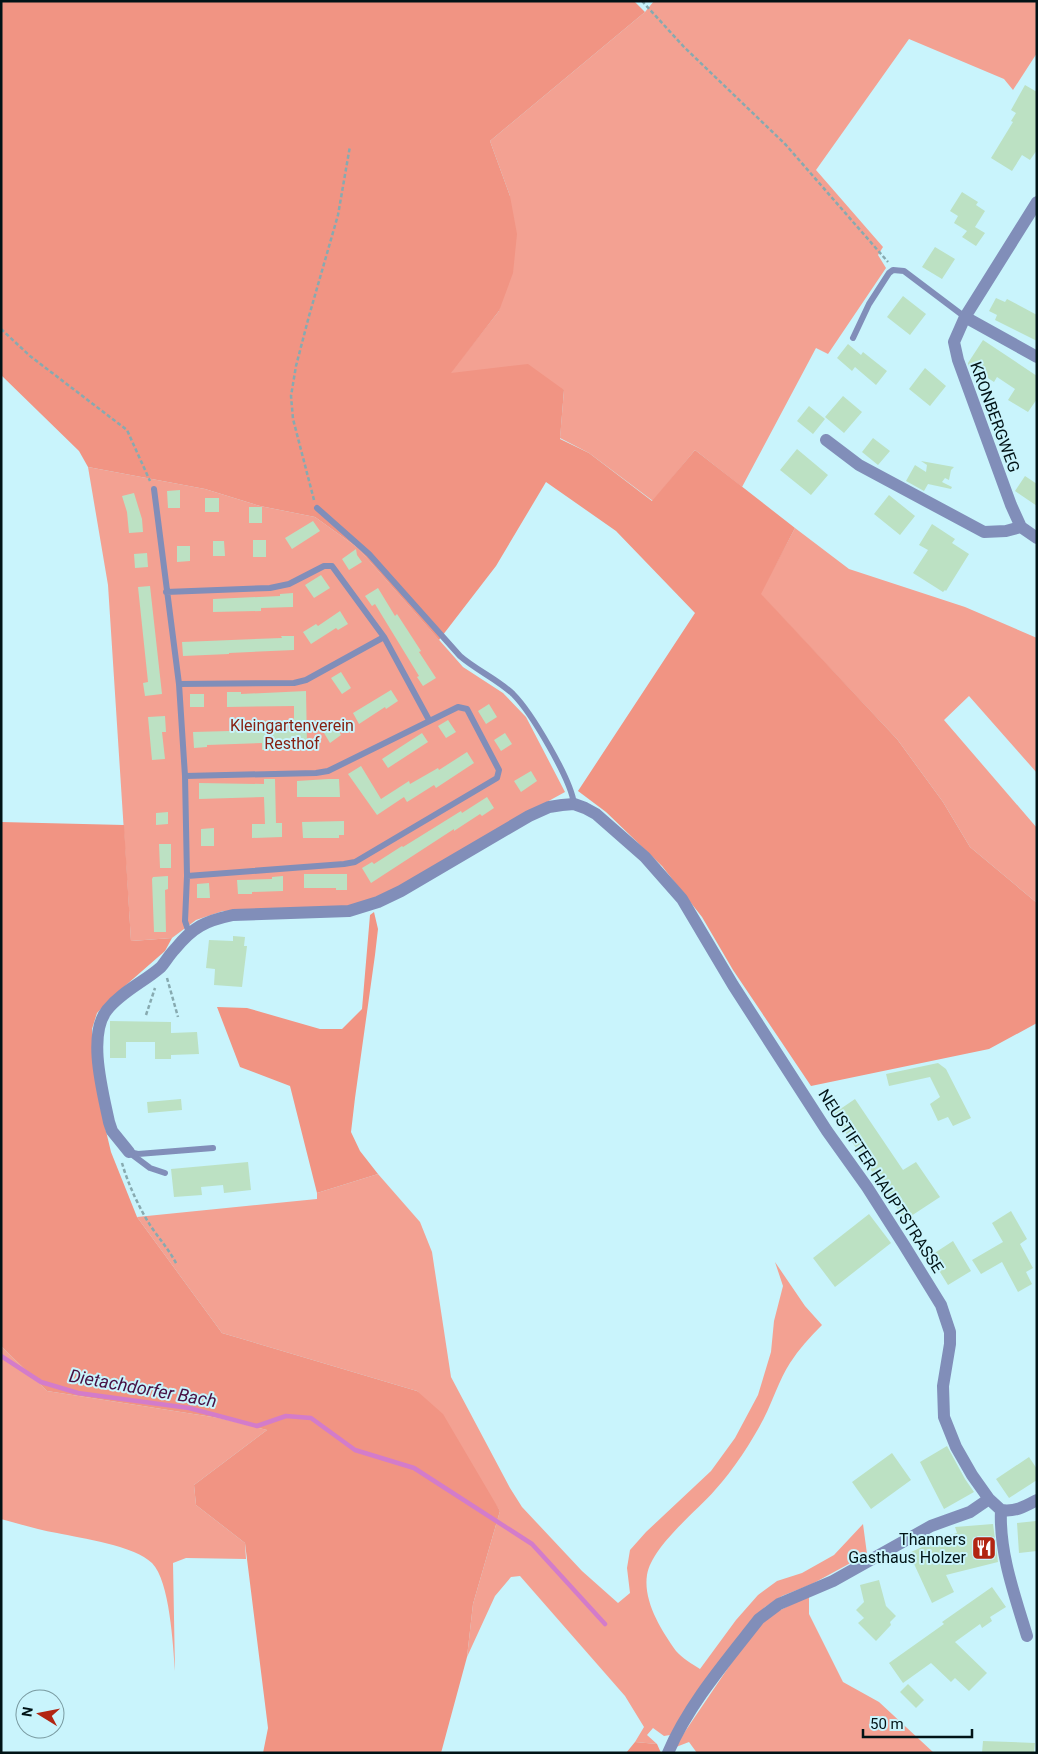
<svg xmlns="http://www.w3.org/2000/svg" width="1038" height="1754" viewBox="0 0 1038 1754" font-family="Roboto,sans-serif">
	<rect width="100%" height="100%" fill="#c9f4fc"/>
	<path fill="#f3a192" d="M654,1H1037V53L1013,90L1004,79L909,39L816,170L883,247L878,255L886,268L828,354L816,348L742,487L695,450L653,501L589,453L560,438L564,390L450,373L499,311L510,196L490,141L645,12Z
		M88,467L205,489L260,506L315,517L358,548L463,667L503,693L526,717L565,792L494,831L397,889L352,906L223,911L196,920L172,938L131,941L108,585Z
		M795,528L849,569L965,607L1037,638V773L969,696L944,720L1037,828V903L970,847L943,802L897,739L760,594Z
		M378,1174L420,1222L432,1252L451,1377L510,1488L522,1507L582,1571L618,1603L630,1593L627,1568L630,1550L646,1532L711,1471L735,1438L758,1395L771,1352L774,1321L783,1286L775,1262L805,1306L822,1325C810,1337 799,1349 790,1363C779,1380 773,1400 764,1418C751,1443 734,1469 715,1490C696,1512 652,1546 647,1575C643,1601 661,1630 676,1651C682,1658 692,1664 700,1669L736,1620L758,1595L777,1581L802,1573L834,1555L863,1524L867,1554L812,1584L782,1596L765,1607L753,1619L670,1735L664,1736L653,1728L647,1735L657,1744L635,1742L644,1727L625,1696L520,1576L511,1577L495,1596L467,1657L473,1604L500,1511L417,1391L222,1333L137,1217L317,1199V1193Z
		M1,1346L47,1391L219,1418L267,1430L194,1485L196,1505L245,1543L246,1559L186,1558L173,1563L175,1671C173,1646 170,1581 152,1563C135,1546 81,1538 57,1533C38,1530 20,1524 1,1519Z
		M809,1596V1614L843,1682L879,1702L934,1753H697L689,1742L676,1747L684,1733L749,1637L770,1615Z"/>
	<path fill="#f19483" d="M1,1H634L645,12L490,141L510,196L517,234L513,273L499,311L451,373L528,364L564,390L560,439L589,453L652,501L695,450L795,528L761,594L897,739L943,802L970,847L1037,903V1023L989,1049L811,1086L733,970L702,917L662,866L606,812L578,791L695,613L616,531L546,482L496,566L439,640L358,548L315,517L260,506L205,489L88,467L79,451L1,375Z
		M1,822L124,825L131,941L172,938L165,951L110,999L97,1013L92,1029L93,1055L100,1106L111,1152L137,1217L222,1333L417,1391L443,1414L500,1511L473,1604L467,1657L441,1753H263L268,1728L245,1543L196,1505L194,1485L267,1430L219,1418L47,1391L1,1346Z
		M374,912L378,929L375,955L355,1098L351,1132L360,1151L378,1174L317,1193L290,1086L240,1067L217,1007L247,1008L320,1029H342L362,1009L370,915Z
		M635,1742L657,1744L661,1753H626Z"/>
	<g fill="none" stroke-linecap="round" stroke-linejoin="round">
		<path stroke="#d37cca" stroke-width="4.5" d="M1,1356L41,1382L78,1393L189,1408L257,1426L286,1416L311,1418L355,1450L414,1468L532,1544L605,1624"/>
	</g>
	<path fill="#bce1c3" d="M1025,85L1037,92V150L1030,160L1022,155L1012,171L991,158L1013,122L1011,121L1016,113L1011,110Z
		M962,192L978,202L976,205L985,211L975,227L985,233L976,246L962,237L967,231L954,223L958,216L950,211Z
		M935,247L955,259L942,279L922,267Z
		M903,296L926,314L910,335L887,317Z
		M996,298L1005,302L1007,299L1037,315V341L995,320L997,315L989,311Z
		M983,340L1037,376V399L1028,412L1008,400L1015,389L997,377L994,382L968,365V363Z
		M848,344L861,355L863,352L887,371L876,385L855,367L852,371L837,358Z
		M925,368L946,386L930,406L909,389Z
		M843,396L862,412L844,433L825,417Z
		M809,406L825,419L813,434L797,421Z
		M873,438L890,451L878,465L862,452Z
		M797,449L828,475L811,495L780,470Z
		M921,461L954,467L951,470L949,480L945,478L942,482L952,487L951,489L928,484L924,491L906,481L915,465L926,472L927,465Z
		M1025,476L1037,484V506L1015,491Z
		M180,490V508H168L167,491Z
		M134,493L142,519L143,532L129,533L127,512L122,496Z
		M889,495L915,516L900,535L874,514Z
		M205,498H219V512H205Z
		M249,507H262V523H249Z
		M313,521L320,531L292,549L285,538Z
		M932,524L955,539L952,543L969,554L946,591L945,590L943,592L913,573L928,550L919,545Z
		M253,540H266V557H253Z
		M213,541H224L225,556H213Z
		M177,546H190V561L177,562Z
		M356,549L357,555L362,562L349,570L342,559Z
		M147,553L148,567L135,568L134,554Z
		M321,575L330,588L314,598L305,585Z
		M150,586L162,694L145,696L143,683L148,682L138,587Z
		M378,588L395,616L397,614L421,651L419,652L436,678L423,686L417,677L419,676L375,604L372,606L365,596Z
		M293,593V607L261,608V611L213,612V599L280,596V594Z
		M340,611L348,624L338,630L336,628L311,644L303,632L316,624L318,626Z
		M281,636H294V650L229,653V654L183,656L182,642L282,638Z
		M341,672L351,688L342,694L331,678Z
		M391,690L398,701L386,709L385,707L359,724L353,713Z
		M306,691L307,744H277V749L262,750V743L207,745V747L194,748L193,732L294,729V706L227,707V692H241V694Z
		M190,694H204V707H190Z
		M489,704L497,717L486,724L478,711Z
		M165,716L166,732H162L165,759L152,760L148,717Z
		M448,720L456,732L446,738L438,726Z
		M330,722L332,724L334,723L341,735L330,743L321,728Z
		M422,733L428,742L388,768L382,759Z
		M505,733L512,744L501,751L494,740Z
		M467,752L474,763L436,788L434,785L407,802L404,797L377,815L348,774L361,766L381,799L409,781L410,784L438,768L439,770Z
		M531,771L537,781L521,792L514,781Z
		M264,779H275L276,823H282V837L252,838V824H265L264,797L199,799V783L264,784Z
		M328,779H339L340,797H297V781Z
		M487,797L494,808L482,816L480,814L454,831V829L371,883L362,868L372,862L374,864L402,846L403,847L461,811L462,813Z
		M168,812V824L156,825V813Z
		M344,821V835H339V838H303L302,822Z
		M214,828V846H201V829Z
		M159,844H171V868H160Z
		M304,874H347V890H336V888H304Z
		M168,876V889L165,890L166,932H154L152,879L153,877Z
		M283,876V891L252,892V894H238L237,880L272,879V877Z
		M209,883L210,898H197V884Z
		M233,936L245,937L244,946H247L242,987L214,985L215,969L206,968L209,940L233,941Z
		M110,1021L171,1022V1033L197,1032L199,1054L171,1055V1059H155V1042H126V1058H110Z
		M938,1063L946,1069L971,1118L953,1126L948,1117L938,1121L930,1104L940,1097L930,1077L889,1086L886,1074Z
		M181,1099L182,1110L148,1113L147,1102Z
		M855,1099L903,1170L916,1162L940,1197L905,1220L833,1114Z
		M248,1162L251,1190L224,1193L223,1185L201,1187L202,1195L174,1197L171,1169Z
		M1011,1211L1027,1239L1020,1244L1033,1268L1026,1272L1032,1284L1018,1292L1002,1262L981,1274L972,1260L1003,1242L992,1223Z
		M869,1214L891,1243L835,1287L813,1258Z
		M953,1241L971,1271L948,1285L930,1256Z
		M947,1446L965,1479L974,1492L944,1509L920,1462Z
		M892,1453L911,1480L871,1509L852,1482Z
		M1029,1457L1037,1469V1480L1009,1498L996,1479Z
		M1036,1521L1037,1551L1019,1553L1017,1523Z
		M993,1524L998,1562L946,1575L954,1592L932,1603L909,1553L946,1536L957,1533L955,1527Z
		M879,1580L886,1606L896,1616L890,1622L891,1625L876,1641L858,1623L864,1618L856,1610L864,1602L860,1585Z
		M992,1587L1006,1607L990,1617L992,1621L982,1628L980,1624L955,1642L987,1673L969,1691L955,1678L951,1682L931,1663L903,1683L889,1663L944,1624L942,1622Z
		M908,1684L924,1700L916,1708L900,1692Z
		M983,1741L1035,1743L1034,1753H982Z"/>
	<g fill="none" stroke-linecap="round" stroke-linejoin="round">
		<path stroke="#87aab0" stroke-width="2.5" stroke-dasharray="4 2.5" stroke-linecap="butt" d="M642,1L684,47L786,145L888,262
			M1,329L30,356L127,430L150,481
			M314,500L293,419L291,396L296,366L309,316L338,215L350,146
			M167,978L178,1017
			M146,1015L155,988
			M122,1163C128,1184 140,1210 152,1228C161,1241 170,1251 177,1265"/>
		<path stroke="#818eb9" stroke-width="6" d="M853,338L869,304L889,273L893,270L904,271L965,317
			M154,489L179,684L185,776L187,876L185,921L189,933
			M317,508L369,554L460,656C476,670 497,679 513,694C531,712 571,779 574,804
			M166,592L270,588L289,584L324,566H332L384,637L429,720
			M179,684L294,683L306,680L384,637
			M185,776L316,773L328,771L458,707L467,709L499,770L497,778L355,862L344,864L187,876
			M129,1152L138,1154L213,1148
			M130,1153L150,1168L165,1173"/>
		<path stroke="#818eb9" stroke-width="12" d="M1037,202L965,317L1037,357
			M965,317L954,342L958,360L1011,505L1021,527L1037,538
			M826,440L859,465L984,532L1006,531L1021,527
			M129,1152L112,1131L109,1122C103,1093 87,1035 107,1010C121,992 144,982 161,967C166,961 170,954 175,949C193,927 205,921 233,915L349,911L378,902L401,891L529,816L549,807L562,805L574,804L585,808L596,814L645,857L682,899L733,985L827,1131L867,1187L904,1245L941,1305L950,1332V1344L943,1386L944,1417L956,1447L972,1475L989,1499L1001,1510C999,1553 1015,1596 1027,1636
			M1001,1510C1015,1512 1024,1507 1037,1500
			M668,1753C688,1705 727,1660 759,1619L779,1604L833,1581L931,1526L970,1512L989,1499"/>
	</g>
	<defs>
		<symbol id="restaurant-square" viewBox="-11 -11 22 22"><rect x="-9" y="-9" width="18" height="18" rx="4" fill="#b22512" stroke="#c9f4fc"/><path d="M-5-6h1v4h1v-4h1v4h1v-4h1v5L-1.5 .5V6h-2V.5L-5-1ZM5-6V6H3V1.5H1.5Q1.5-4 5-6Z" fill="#fff"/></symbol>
	</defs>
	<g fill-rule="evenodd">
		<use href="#restaurant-square" x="970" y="1534" width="28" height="28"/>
	</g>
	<g text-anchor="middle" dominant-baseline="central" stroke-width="4" stroke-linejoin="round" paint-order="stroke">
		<g font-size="16" fill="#011316" stroke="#c9f4fc">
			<text transform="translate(995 417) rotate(70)">KRONBERGWEG</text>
			<text transform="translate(881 1181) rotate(57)">NEUSTIFTER HAUPTSTRASSE</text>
		</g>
		<g font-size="16" fill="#872012" stroke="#c9f4fc">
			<text x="292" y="725">Kleingartenverein<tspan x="292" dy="18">Resthof</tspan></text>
		</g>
		<g font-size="16" fill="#011316" stroke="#c9f4fc" text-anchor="end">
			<text x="966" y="1539">Thanners<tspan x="966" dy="18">Gasthaus Holzer</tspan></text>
		</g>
		<g font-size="18" font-style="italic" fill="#471043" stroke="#c9f4fc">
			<text transform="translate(143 1388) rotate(10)">Dietachdorfer Bach</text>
		</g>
	</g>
	<rect width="1038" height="1754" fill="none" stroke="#011316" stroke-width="5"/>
	<g transform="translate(40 1714) rotate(280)"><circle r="24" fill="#c9f4fc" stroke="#799aa0"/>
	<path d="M0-4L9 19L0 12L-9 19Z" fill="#b22512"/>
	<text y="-8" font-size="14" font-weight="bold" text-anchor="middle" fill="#011316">N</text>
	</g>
	<path d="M863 1729v8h109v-8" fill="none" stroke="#011316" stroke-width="2.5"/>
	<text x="870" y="1729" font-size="15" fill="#011316" stroke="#c9f4fc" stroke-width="4" paint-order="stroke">50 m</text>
</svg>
